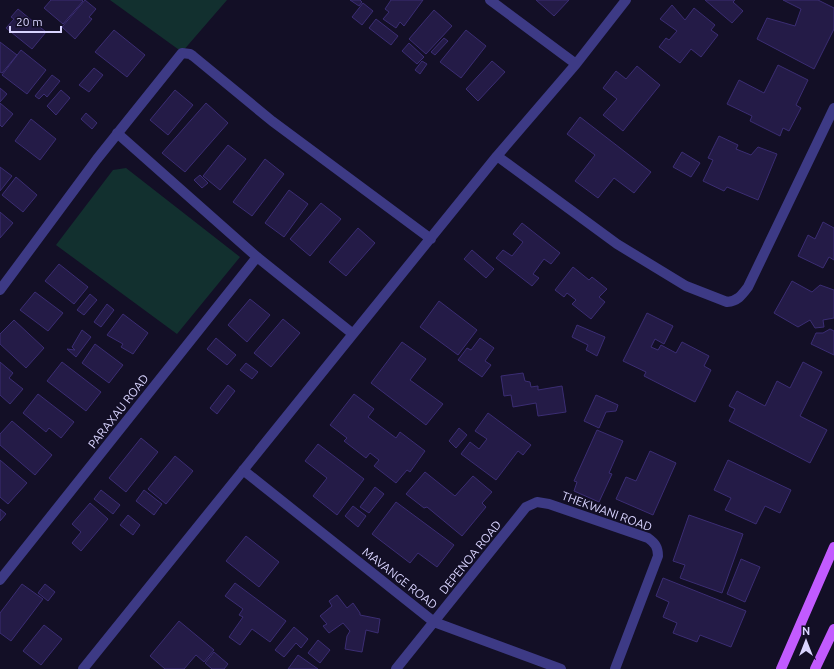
<svg xmlns="http://www.w3.org/2000/svg" width="834" height="669" viewBox="0 0 834 669" font-family="Ubuntu,sans-serif">
	<rect width="100%" height="100%" fill="#130f26"/>
	<path fill="#12302f" d="M110,0H227L182,52Z
		M126,168L240,257L177,334L56,245L113,170Z"/>
	<path fill="#241b47" stroke="#3b2d73" d="M51,0H82L83,1L63,24L44,8Z
		M85,0L96,9L89,17L92,19L75,39L62,27Z
		M350,0H360L362,2L359,6Z
		M391,0H423L404,26L400,22L396,28L383,19L389,12L385,9Z
		M536,0H569L554,16Z
		M705,0H735L733,2L743,11L732,23Z
		M783,0H818L834,8V29L814,69L757,39L767,18L795,26L801,9Z
		M363,3L373,11L362,25L352,17Z
		M672,5L685,20L694,8L715,25L711,30L718,35L701,57L691,49L680,63L659,47L666,38L669,40L677,31L660,19Z
		M18,9L46,32L32,49L6,28L14,19L11,17Z
		M434,10L452,26L426,54L409,39Z
		M376,19L398,36L391,45L369,28Z
		M114,30L145,55L127,77L95,52Z
		M466,30L486,46L461,78L440,62Z
		M444,38L448,41L435,55L431,52Z
		M0,42L17,55L2,73L0,72Z
		M409,43L424,57L417,64L402,51Z
		M21,50L46,70L27,94L2,75Z
		M422,61L427,64L420,74L415,70Z
		M492,61L505,72L478,101L466,89Z
		M778,65L808,80L796,105L801,108L789,131L783,128L780,136L750,121L752,116L727,104L739,80L764,93Z
		M637,66L660,85L623,131L603,115L617,99L603,88L616,71L626,79Z
		M94,68L103,75L89,92L79,85Z
		M52,75L60,81L47,97L44,94L39,99L35,96Z
		M0,88L7,94L0,102Z
		M61,90L70,98L56,115L47,106Z
		M175,90L193,105L168,135L150,120Z
		M0,103L13,114L2,127L0,125Z
		M206,103L228,123L185,172L162,153Z
		M86,113L97,123L92,129L81,119Z
		M580,117L651,172L634,193L614,178L598,198L575,181L595,155L567,134Z
		M31,119L56,139L40,160L15,141Z
		M719,136L738,145L736,149L751,155L758,147L777,154L758,200L727,187L724,191L703,181L713,160L708,158Z
		M228,145L246,159L220,190L203,176Z
		M682,152L700,163L691,177L673,167Z
		M265,159L284,174L252,216L233,202Z
		M0,167L12,176L0,191Z
		M200,175L208,183L202,188L194,180Z
		M16,177L37,195L23,212L2,195Z
		M289,190L308,204L284,237L265,223Z
		M321,203L341,219L310,256L290,239Z
		M0,212L13,223L0,238Z
		M823,222L834,228V260L829,257L823,268L798,256L808,235L815,239Z
		M522,223L560,253L551,264L544,259L533,274L539,278L532,286L496,258L503,250L512,256L523,242L513,234Z
		M358,228L375,243L346,276L329,262Z
		M472,250L494,269L486,278L464,259Z
		M59,264L88,287L74,304L45,281Z
		M573,267L589,280L592,277L607,289L599,297L605,302L591,319L572,304L576,300L567,293L564,297L555,290Z
		M792,281L812,292L820,285L834,290V318L823,320L824,327L815,328L810,320L798,327L774,313Z
		M35,292L63,313L48,331L20,310Z
		M90,294L97,300L84,315L77,310Z
		M250,299L270,315L247,342L228,325Z
		M439,301L477,330L458,355L420,327Z
		M107,304L114,310L101,327L94,322Z
		M647,313L673,326L664,344L655,339L651,347L658,350L661,345L676,353L682,342L709,356L704,366L711,370L695,402L644,376L646,372L623,361Z
		M123,314L148,333L133,354L121,347L123,344L107,335Z
		M283,319L300,333L271,367L254,353Z
		M14,320L44,348L26,368L0,344V334Z
		M577,325L605,337L597,356L586,350L588,345L572,337Z
		M830,329L834,331V355L811,344L816,333H823Z
		M82,330L91,337L76,357L67,349L75,350L72,347Z
		M216,338L236,355L227,365L207,349Z
		M480,338L494,348L485,361L491,365L482,377L458,360L467,348L471,350Z
		M402,342L426,359L410,380L443,404L426,425L371,383Z
		M95,344L123,365L109,383L82,363Z
		M0,362L13,373L9,378L23,389L10,404L0,395Z
		M62,362L101,392L86,411L47,381Z
		M803,362L822,372L800,416L827,430L810,463L729,421L735,409L729,406L737,391L765,406L777,381L790,388Z
		M246,363L258,372L252,379L240,370Z
		M523,373L525,381L530,382L531,387L538,386V390L562,386L566,412L538,416L536,403L513,407L511,395L504,396L501,376Z
		M228,385L235,391L217,414L210,408Z
		M38,394L74,422L61,438L49,428L46,432L23,413Z
		M354,394L374,409L368,417L396,438L400,432L425,451L410,472L407,470L396,483L374,466L379,460L370,453L366,458L344,441L347,438L330,425Z
		M596,395L618,405L616,411L606,412L599,428L584,421Z
		M488,413L531,445L523,455L518,451L496,480L461,454L470,442L479,449L487,439L475,431Z
		M12,421L52,455L35,475L0,445V434Z
		M459,428L467,435L456,448L449,441Z
		M597,430L623,441L609,473L612,474L599,502L574,491L577,482L574,481Z
		M141,438L158,452L126,492L109,478Z
		M318,444L364,479L337,515L313,496L327,478L305,461Z
		M650,451L676,463L653,515L616,499L626,477L636,481Z
		M175,456L193,471L166,504L148,489Z
		M0,460L27,483L8,504L0,497Z
		M728,460L791,490L780,513L765,506L756,524L725,510L731,498L714,490Z
		M425,472L455,496L473,476L492,492L482,503L486,507L462,536L427,507L424,508L406,494Z
		M375,487L384,494L369,513L360,507Z
		M101,490L120,505L113,514L94,499Z
		M144,490L162,504L154,515L136,501Z
		M396,502L454,545L437,567L418,553L410,563L372,534Z
		M90,503L108,519L81,551L72,543L81,532L72,524Z
		M353,506L366,516L358,527L345,516Z
		M0,509L6,514L0,521Z
		M128,515L140,525L133,535L120,525Z
		M689,515L743,534L722,593L680,578L685,565L673,561Z
		M246,536L279,562L259,587L226,561Z
		M741,559L760,567L745,602L727,594Z
		M663,578L746,611L731,647L700,635L697,642L673,633L677,623L663,617L669,602L656,596Z
		M235,583L286,621L270,642L252,629L240,645L229,637L243,617L239,615L243,609L225,596Z
		M22,584L43,599L11,641L0,633V613Z
		M45,584L55,592L48,601L38,593Z
		M337,595L347,608L353,603L360,613V615L380,619L378,633L366,630L362,652L345,649L347,636L350,631L343,623L329,633L323,626L327,624L320,616L332,606L329,601Z
		M179,621L214,650L204,662L196,655L184,669H165L150,656Z
		M44,625L62,639L41,665L23,651Z
		M294,627L308,639L301,648L296,643L284,657L275,650Z
		M318,640L330,650L320,663L308,653Z
		M214,652L228,664L224,669H212L205,663Z
		M298,655L318,669H288Z"/>
	<g fill="none" stroke-linecap="round" stroke-linejoin="round">
		<path stroke="#3d3a85" stroke-width="10" d="M490,0L576,64
			M117,133L257,257L353,334
			M497,156L617,244L686,286L727,302C738,301 742,295 748,287L834,108
			M0,290L97,159L182,53L190,54L193,56L272,121L431,239
			M243,470L434,622L561,669
			M0,580L257,257
			M83,669L353,334L497,156L576,64L626,0
			M396,669L526,507L537,502L549,504L648,538C655,543 658,547 658,556L615,669"/>
		<path stroke="#c25bff" stroke-width="10" d="M781,669L834,547
			M815,669L834,629"/>
	</g>
	<g text-anchor="middle" dominant-baseline="central" stroke-width="3" stroke-linejoin="round" paint-order="stroke">
		<g font-size="12" fill="#d9d4ff" stroke="#130f26">
			<text transform="translate(118 411) rotate(-52)">PARAXAU ROAD</text>
			<text transform="translate(607 511) rotate(20)">THEKWANI ROAD</text>
			<text transform="translate(470 557) rotate(-51)">DEPENOA ROAD</text>
			<text transform="translate(400 578) rotate(38)">MAVANGE ROAD</text>
		</g>
	</g>
	<g transform="translate(806 641)" stroke="#130f26" stroke-width="3" paint-order="stroke">
	<path d="M0-3L7 15L0 10L-7 15Z" fill="#d9d4ff"/>
	<text y="-6" font-size="11" font-weight="bold" text-anchor="middle" fill="#d9d4ff">N</text>
	</g>
	<path d="M10 26v6h51v-6" fill="none" stroke="#d9d4ff" stroke-width="2"/>
	<text x="16" y="26" font-size="12" fill="#d9d4ff" stroke="#130f26" stroke-width="3" paint-order="stroke">20 m</text>
</svg>
